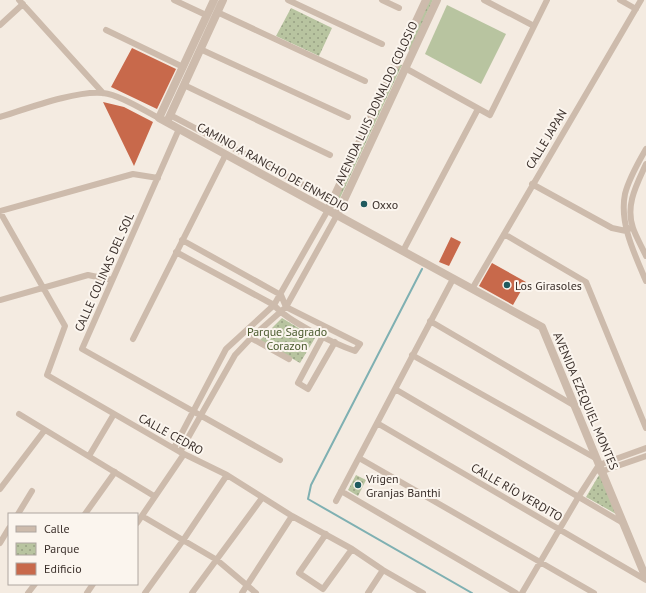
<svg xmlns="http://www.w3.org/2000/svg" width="646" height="593" viewBox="0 0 646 593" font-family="'PT Sans',sans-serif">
	<defs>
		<pattern id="park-dots" width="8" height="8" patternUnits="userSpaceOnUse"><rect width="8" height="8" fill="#b8c4a0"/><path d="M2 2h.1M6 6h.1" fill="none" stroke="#97a083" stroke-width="1.8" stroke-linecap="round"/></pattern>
	</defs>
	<rect width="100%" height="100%" fill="#f4ebe1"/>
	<path fill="#b8c4a0" d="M447,5L506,34L481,84L425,54Z"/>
	<path fill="url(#park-dots)" d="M429,0H433L410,50L406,48Z
		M291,8L332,28L319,56L276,36Z
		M399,64L402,65L340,198L337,197Z
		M282,318L315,338L300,363L260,340Z
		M356,475L366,480L358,496L348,490Z
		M599,475H601L616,514L586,497Z"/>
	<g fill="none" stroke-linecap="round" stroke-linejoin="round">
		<path stroke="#7fb0b2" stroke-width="2" d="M422,269L311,485L308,499L472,593"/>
	</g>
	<path fill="#c8694b" d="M132,48L176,69L157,109L111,87Z
		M103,102L124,107L153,122L134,166Z
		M451,237L461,242L449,266L439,262Z
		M492,263L526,282L513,305L479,286Z"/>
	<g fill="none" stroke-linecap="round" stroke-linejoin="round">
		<path stroke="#cdbbac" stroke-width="6" d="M19,0L103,93
			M174,0L206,15
			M288,0L382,44
			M382,0L399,8
			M484,0L534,26
			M620,0L636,9
			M217,12L365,81
			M0,25L23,4
			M106,30L183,67
			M200,49L348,117
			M405,68L490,115L547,0
			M184,85L330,155
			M170,115L313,190
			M0,117C26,109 77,90 103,93C120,95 143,110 159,118
			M179,129L82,349L280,460
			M646,149C638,163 629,178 625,194C619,223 635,255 646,281
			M646,164C637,184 625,205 633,228C636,237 642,247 646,256
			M532,184L612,228L626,231L632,227
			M0,211L133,174L158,178
			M0,212L65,326L47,375L180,452L227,475L292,516L352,549L383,570L423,593
			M504,234L586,282L646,428
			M403,251L478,109
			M176,252L274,305C287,321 335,344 355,351L360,344L286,307L281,295L182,240
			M472,289L641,0
			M0,300L88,275L112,280
			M430,321L575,406
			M323,336L298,383L308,389L335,342
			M251,338L289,359
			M133,339L226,154
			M412,355L597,459
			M395,389L623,523
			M19,414L154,496
			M377,423L646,580
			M174,448L226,349L274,305L328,210
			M180,452L235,355L251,338L286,307L337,215
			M89,456L114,414
			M359,458L594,593
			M600,472L646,456
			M0,489L44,431
			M341,491L516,593
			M336,501L453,279
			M18,514L32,491
			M85,514L115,472
			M142,516L217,560L256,593
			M137,523L184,454
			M326,534L299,573L323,589L352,549
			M0,543L9,528
			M28,593L35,584
			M87,593L93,584
			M145,593L184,539L227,475
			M192,593L262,498
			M242,593L292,516
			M368,593L383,570
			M522,593L579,496L599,465L646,448"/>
		<path stroke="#cdbbac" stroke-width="8" d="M214,0L159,118L542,327L646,578
			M167,122L223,0
			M328,210L426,0
			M337,215L437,0"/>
	</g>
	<g fill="#1f5a5e" stroke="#fbf5ee" stroke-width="1.5">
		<circle cx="364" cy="204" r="4"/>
		<circle cx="507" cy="285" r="4"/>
		<circle cx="358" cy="485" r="4"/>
	</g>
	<g text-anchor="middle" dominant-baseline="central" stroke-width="4" stroke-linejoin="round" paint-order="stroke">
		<g font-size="12" fill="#3b302b" stroke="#fbf5ee">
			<text transform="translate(376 103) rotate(-65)">AVENIDA LUIS DONALDO COLOSIO</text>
			<text transform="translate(546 139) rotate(-59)">CALLE JAPAN</text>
			<text transform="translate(273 167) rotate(29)">CAMINO A RANCHO DE ENMEDIO</text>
			<text transform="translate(104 272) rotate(-66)">CALLE COLINAS DEL SOL</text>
			<text transform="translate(586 401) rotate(67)">AVENIDA EZEQUIEL MONTES</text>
			<text transform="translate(171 434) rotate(29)">CALLE CEDRO</text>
			<text transform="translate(517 492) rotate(30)">CALLE RÍO VERDITO</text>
		</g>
		<g font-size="12" fill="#3b302b" stroke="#fbf5ee" text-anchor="start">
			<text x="372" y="204">Oxxo</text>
			<text x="515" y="285">Los Girasoles</text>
			<text x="366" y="478">Vrigen<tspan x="366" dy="14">Granjas Banthi</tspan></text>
		</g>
		<g font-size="12" fill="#4a5a2e" stroke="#fbf5ee">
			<text x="287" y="331">Parque Sagrado<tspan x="287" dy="14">Corazon</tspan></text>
		</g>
	</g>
	<rect x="8" y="513" width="130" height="72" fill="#fbf5ee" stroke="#aea6a0"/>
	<rect x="16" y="526" width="20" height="6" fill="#cdbbac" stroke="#aea6a0"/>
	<text x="44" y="533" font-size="12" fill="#3b302b">Calle</text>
	<rect x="16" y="543" width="20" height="12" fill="url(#park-dots)" stroke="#aea6a0"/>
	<text x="44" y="553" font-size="12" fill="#3b302b">Parque</text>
	<rect x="16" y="563" width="20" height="12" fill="#c8694b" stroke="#aea6a0"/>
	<text x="44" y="573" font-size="12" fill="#3b302b">Edificio</text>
</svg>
